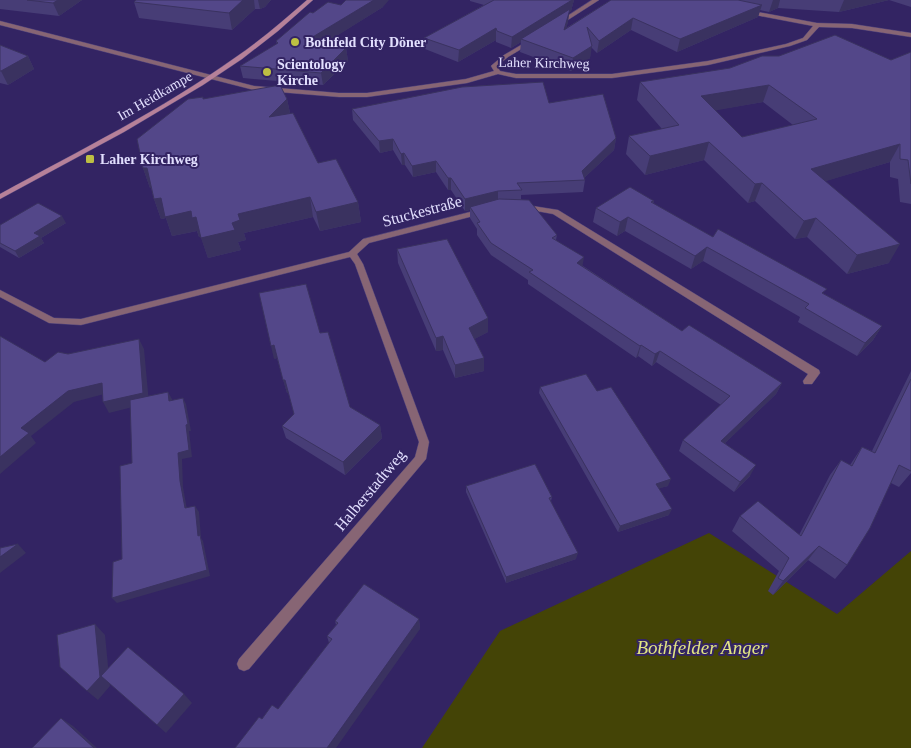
<svg xmlns="http://www.w3.org/2000/svg" width="911" height="748" viewBox="0 0 911 748" font-family="'Times New Roman',serif">
	<rect width="100%" height="100%" fill="#332463"/>
	<path fill="#444406" d="M709,533L837,614L911,551V748H422L500,631Z"/>
	<g fill="none" stroke-linecap="round" stroke-linejoin="round">
		<defs>
			<path id="street" d="M592,0H599L560,25L555,24Z
				M747,10L817,23L852,24L911,33V37L852,28L819,27L807,40L790,46L708,65L612,78H516L498,74L467,83L367,97H339L254,90L0,25V21L254,86L339,93H367L466,79L494,71L491,66L492,65L504,55L531,39L533,40V42L508,57L497,66L500,71L516,74H612L708,61L786,44L803,38L813,26L745,13V11Z
				M520,204L558,210L819,370L820,373L812,384H804L803,381L808,374L553,214L520,208Z
				M482,209H485V213L369,243L357,254L363,264L429,442L426,459L249,669L244,671L239,669L237,664L239,659L415,457L419,442L355,264L350,257L81,325L49,323L0,297V290L54,318L81,319L349,252L363,239Z"/>
			<path id="secondary" d="M307,0H313L278,31L242,59L203,85L124,132L0,199V194C80,150 162,110 236,57C261,40 284,20 307,0Z"/>
		</defs>
		<use href="#street" stroke="#4f427c" stroke-width="1"/>
		<use href="#secondary" stroke="#4f427c" stroke-width="1"/>
		<use href="#street" fill="#876574" fill-rule="evenodd"/>
		<use href="#secondary" fill="#b68199" fill-rule="evenodd"/>
	</g>
	<path fill="#473d76" fill-rule="evenodd" d="M0,0H82L59,16L0,9Z
		M136,0H271L265,7L260,9H255L232,30L139,18L134,2Z
		M470,0H574L571,11L569,12L568,22L566,28L611,0H911V7L889,0L839,12L778,8L769,12L760,10L758,17L677,52L631,30L597,53L591,47L590,58L571,71L520,52L521,42L511,48L496,42V40L458,62L425,49L424,38L484,5L470,1Z
		M341,5L383,7L323,44L346,48L348,61L323,85L243,78L240,66L277,44L276,41L313,13Z
		M0,45L28,56L34,69L8,85L0,83Z
		M911,52V204L900,202L898,179L890,177V162L825,181L889,263L847,274L807,237L795,239L755,201L748,203L704,160L645,175L626,154L629,136L662,129L637,100L640,82L891,60ZM763,102L793,125L742,137L715,110Z
		M203,99H287L290,113L318,163L358,202L361,222L320,231L313,217L244,233L246,240L238,242L241,250L208,258L201,237H199L197,231L172,236L166,218L161,219L154,199L151,187L150,188L143,168Z
		M549,103L616,138L614,150L584,178L585,180L583,192L521,195V199L557,235L556,240L583,266L682,331L782,383L776,394L725,443L750,476L734,492L679,451L683,440L721,405L656,362L652,366L638,356L636,358L528,284V280L491,255L477,235V229L470,218V210L465,211L451,190H448L436,172L413,177L405,165H402L393,150L380,153L353,120L352,109Z
		M654,201L653,204L713,237L824,294L882,326L873,340L857,356L798,322L800,317L703,261L691,269L625,231L617,236L593,222L596,208Z
		M66,223L41,238L44,243L19,258L0,247V225Z
		M397,249L488,318V332L474,339L484,358V371L455,378L443,350L436,351L398,263Z
		M320,333L350,407L380,425L382,438L345,475L286,438L282,426L294,414L289,393H287L277,358L274,359Z
		M911,371V473L899,487L891,483L847,565L835,579L808,560L773,595L768,591L779,571L732,531L740,516L799,535L830,475L841,460L850,465L862,447L872,451Z
		M540,387L597,391L668,486L659,488L669,515L618,532L539,393Z
		M466,486L552,497L551,501L576,559L506,583L466,492Z
		M419,619L420,629L262,719L278,709L329,643L327,636L336,625L335,621Z"/>
	<path fill="#3a3260" d="M58,0H82L59,16L53,3Z
		M243,0H254L255,9L232,30L229,13Z
		M258,0H271L265,7L260,9Z
		M374,0H389L383,7L308,54L306,41Z
		M572,0H574L571,11L569,12L568,22L562,42L521,39V42L511,48L512,37Z
		M773,0H780L778,8L769,12Z
		M844,0H889L839,12Z
		M762,5L758,17L677,52L680,39Z
		M633,18L631,30L597,53L599,41Z
		M496,28V40L458,62L459,50Z
		M592,46L590,58L571,71L573,58Z
		M346,48L348,61L323,85L321,73Z
		M28,56L34,69L8,85L1,71Z
		M769,85L763,102L696,114L701,96Z
		M287,99L291,118L269,117Z
		M616,138L614,150L582,180V171Z
		M393,139V150L380,153L379,141Z
		M709,142L704,160L645,175L650,156Z
		M900,144L890,162L803,188L811,169Z
		M404,153L405,165H402L401,154Z
		M436,161V172L413,177L412,166Z
		M143,168H147L154,187L150,188Z
		M448,178H451V190H448Z
		M762,183L755,201L748,203L755,184Z
		M498,191V203L470,207V210L465,211V199Z
		M310,197L313,217L244,233L246,240L238,242L241,250L208,258L201,238L238,214Z
		M161,198L191,211L196,217L202,237H199L197,231L172,236L166,218L161,219L154,199Z
		M358,202L361,222L320,231L316,212Z
		M62,216L66,223L41,238L44,243L19,258L15,251L34,233Z
		M628,217L625,231L617,236L620,222Z
		M816,218L807,237L795,239L804,221Z
		M900,244L889,263L847,274L857,255Z
		M707,247L703,261L691,269L695,256Z
		M584,257L582,269L577,263Z
		M488,318V332L469,342V328Z
		M882,326L873,340L857,356L865,343Z
		M443,336V350L436,351V338Z
		M139,339L144,349L149,403L109,413L103,402Z
		M274,345L277,358L274,359L271,346Z
		M641,345L638,356L636,358L640,346Z
		M660,351L656,362L652,366L655,354Z
		M484,358V371L455,378V365Z
		M283,380H285L289,393H287Z
		M102,383L108,393L74,402L31,436L36,443L0,474V457L21,428L68,391Z
		M782,383L776,394L716,452L721,441Z
		M168,392L172,399V408L169,401Z
		M183,398L186,404L191,431H189L192,457L182,459L183,487L188,515L185,508L180,481L178,453Z
		M380,425L382,438L345,475L343,462Z
		M756,465L750,476L734,492L740,482Z
		M671,479L668,486L654,490L656,484Z
		M195,506L199,512L201,538L203,541L210,576L117,603L112,598L198,536Z
		M672,509L669,515L618,532L620,526Z
		M18,544L26,553L0,573V557Z
		M819,546L808,560L773,595L783,581Z
		M578,553L576,559L506,583V577Z
		M419,619L420,629L336,748H327Z
		M95,624L105,635L110,686L98,700L87,691Z
		M184,694L192,703L166,733L157,725Z
		M61,718L73,726L97,748H94Z"/>
	<path fill="#534789" stroke="#3a3260" fill-rule="evenodd" d="M27,0H58L53,3Z
		M136,0H243L229,13L134,2Z
		M346,0H374L306,41L346,48L321,73L240,66L278,43L276,41L310,12L313,13L328,2L341,5Z
		M494,0H572L512,37L497,31L496,28L459,50L424,38Z
		M611,0H738L762,5L680,39L633,18L599,41L587,27L592,46L573,58L521,39L570,9L564,30Z
		M835,35L891,60L911,52V184L908,160L900,159V144L811,169L900,244L857,255L816,218L804,221L762,183L755,184L709,142L650,156L629,136L679,125L640,82L730,68L762,56H779ZM769,85L817,119L742,137L701,96Z
		M0,45L28,56L1,71H0Z
		M543,82L549,103L603,94L616,138L582,171L585,180L517,183L522,190L498,191L465,199L451,178H448L436,161L412,166L404,153L401,154L393,139L379,141L352,109L462,87Z
		M280,85L287,99L269,117L293,113L318,163L336,159L358,202L316,212L310,197L238,214L240,220L232,223L235,230L201,238L196,217L192,218L191,211L165,217L161,198L154,199L147,168H143L137,139L188,99L203,97V99Z
		M630,187L654,201L651,202L713,237L718,229L827,289L822,293L882,326L865,343L805,308L809,304L707,247L695,256L628,217L620,222L596,208Z
		M499,199L529,200L557,235L552,238L584,257L577,263L682,331L689,325L782,383L721,441L756,465L740,482L683,440L730,396L660,351L655,354L641,345L640,346L529,272L533,270L491,243L477,223L480,222L470,207Z
		M38,203L62,216L34,233L40,236L15,251L0,243V225Z
		M447,239L488,318L469,328L484,358L455,365L443,336L436,338L397,249Z
		M306,284L320,333L328,332L350,407L380,425L343,462L282,426L294,414L285,380H283L274,345L271,346L259,293Z
		M0,336L45,362L58,352L68,354L139,339L143,393L103,402L102,383L68,391L21,428L29,433L0,457Z
		M586,374L597,391L611,387L671,479L656,484L672,509L620,526L540,387Z
		M911,379V471L899,465L870,528L847,565L819,546L783,581L778,578L789,558L740,516L758,501L801,536L841,460L852,466L862,447L875,453Z
		M168,392L169,401L183,398L188,424L186,425L189,450L178,453L180,481L185,508L195,506L198,536L200,535L207,570L112,598L113,562L122,559L120,466L132,463L130,400Z
		M535,464L552,497L549,498L578,553L506,577L466,486Z
		M18,544L0,557V548Z
		M364,584L419,619L327,748H235L259,717L262,719L272,705L278,709L332,639L327,636L338,623L335,621Z
		M95,624L100,677L87,691L60,667L57,635Z
		M128,647L184,694L157,725L101,676Z
		M61,718L94,748H32Z"/>
	<g fill="#bdbf43" stroke="#332463" stroke-width="2">
		<circle cx="295" cy="42" r="5"/>
		<circle cx="267" cy="72" r="5"/>
		<rect x="85" y="154" width="10" height="10" rx="2.5"/>
	</g>
	<g text-anchor="middle" dominant-baseline="central" stroke-width="4" stroke-linejoin="round" paint-order="stroke">
		<g font-size="14" font-weight="bold" fill="#e2dffe" stroke="#332463" text-anchor="start">
			<text x="305" y="42">Bothfeld City Döner</text>
			<text x="277" y="64">Scientology<tspan x="277" dy="16">Kirche</tspan></text>
			<text x="100" y="159">Laher Kirchweg</text>
		</g>
		<g font-size="14" fill="#e2dffe" stroke="#332463">
			<text transform="translate(544 63) rotate(1)">Laher Kirchweg</text>
			<text transform="translate(155 96) rotate(-30)">Im Heidkampe</text>
		</g>
		<g font-size="16" fill="#e2dffe" stroke="#332463">
			<text transform="translate(422 211) rotate(-15)">Stuckestraße</text>
			<text transform="translate(370 490) rotate(-50)">Halberstadtweg</text>
		</g>
		<g font-size="19" font-style="italic" fill="#e1e483" stroke="#332463">
			<text x="702" y="647">Bothfelder Anger</text>
		</g>
	</g>
</svg>
